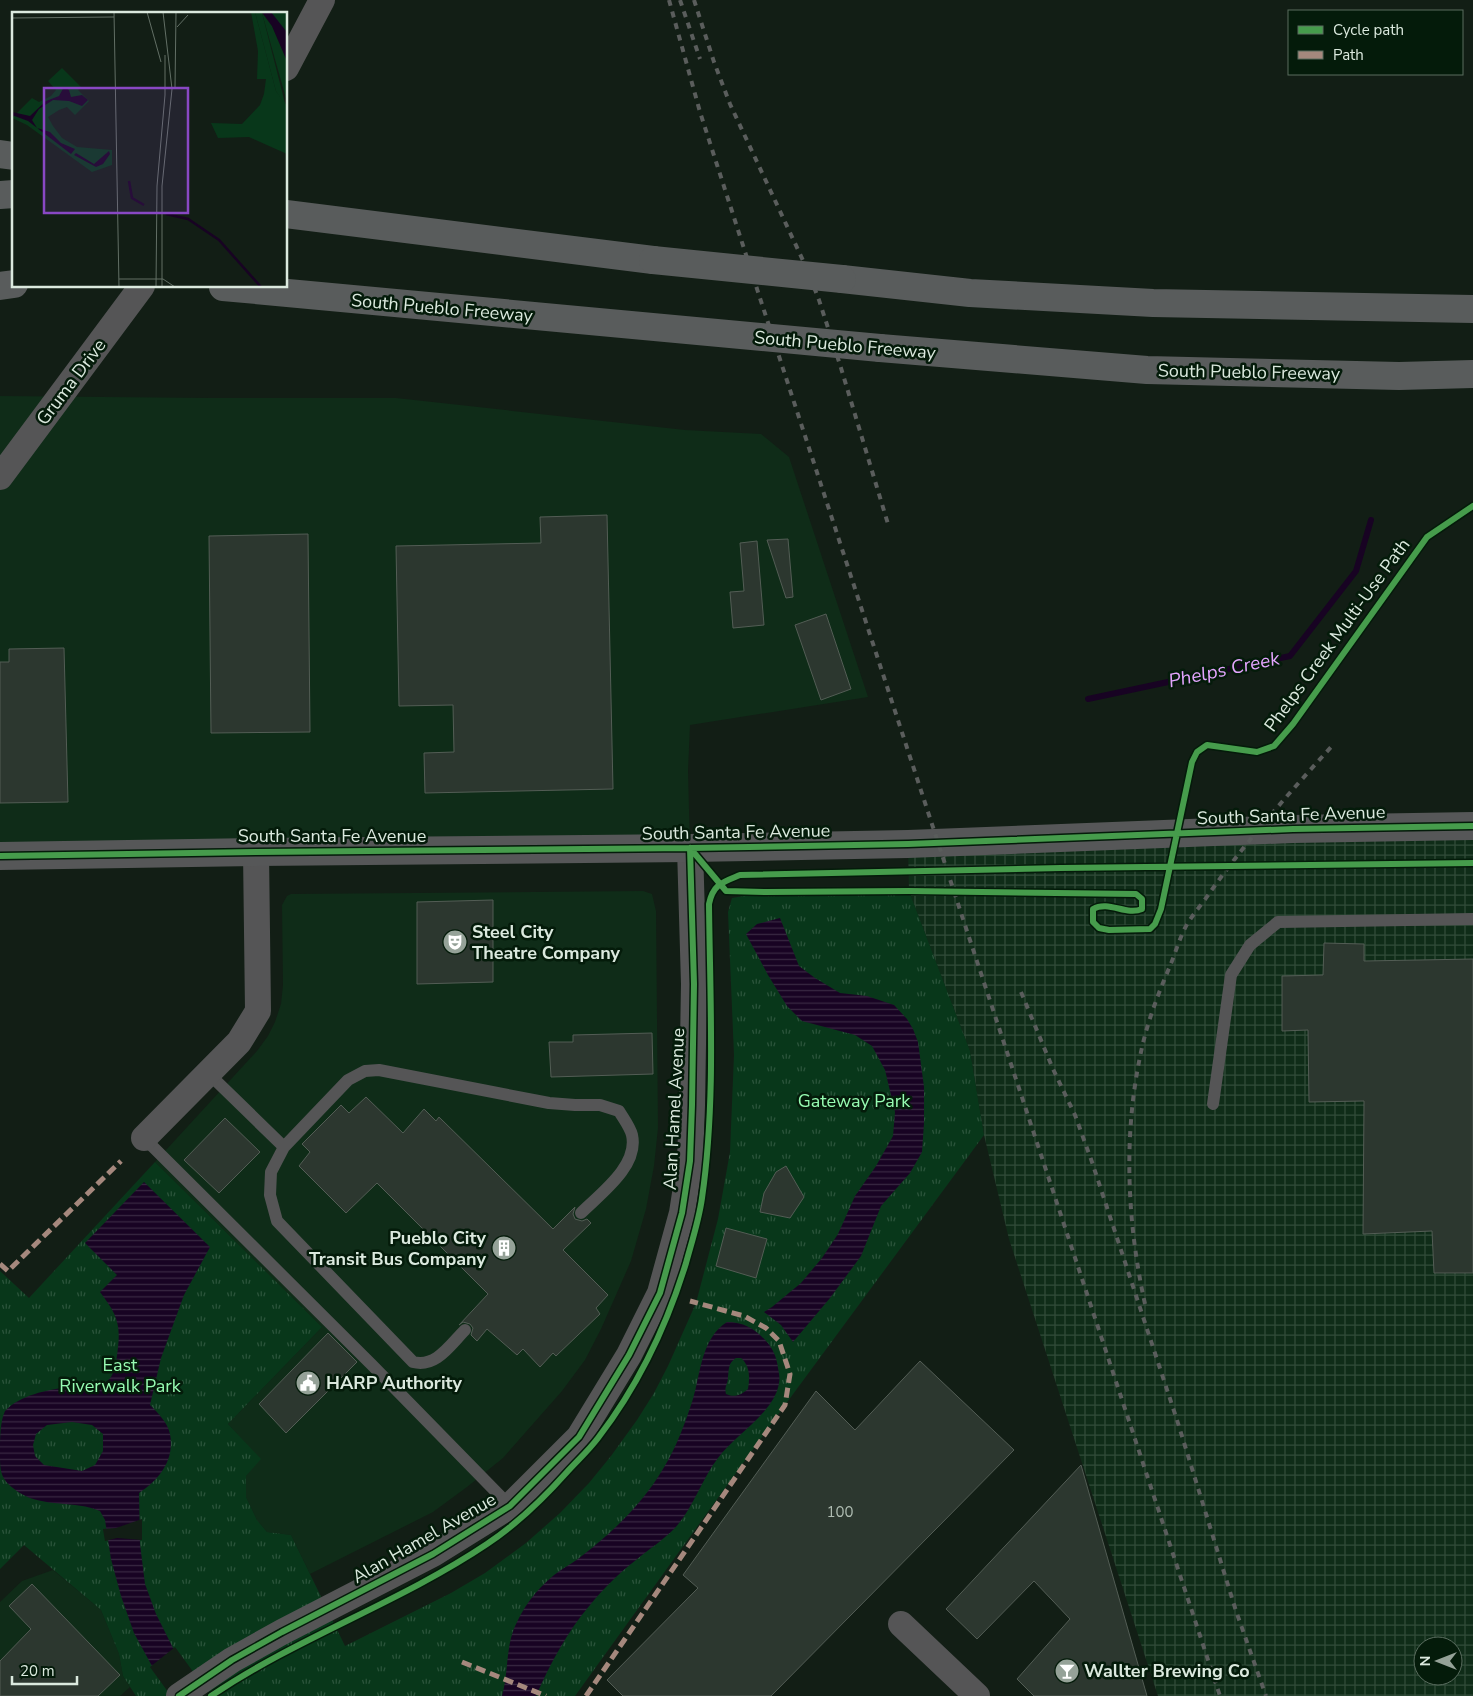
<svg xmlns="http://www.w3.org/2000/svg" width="1473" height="1696" viewBox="0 0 1473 1696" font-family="'Nunito Sans',sans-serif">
	<defs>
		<pattern id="industrial-grid" width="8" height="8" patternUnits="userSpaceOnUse" patternTransform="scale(1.25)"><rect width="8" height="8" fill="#0f2c18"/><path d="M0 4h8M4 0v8" fill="none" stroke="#314b39"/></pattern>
		<pattern id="park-tufts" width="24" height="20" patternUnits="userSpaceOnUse" patternTransform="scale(1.25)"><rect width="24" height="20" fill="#08371a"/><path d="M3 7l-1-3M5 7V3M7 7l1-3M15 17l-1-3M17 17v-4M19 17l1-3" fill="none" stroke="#2b543b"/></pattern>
		<pattern id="water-rules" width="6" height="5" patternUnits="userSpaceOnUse" patternTransform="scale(1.25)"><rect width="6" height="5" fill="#180323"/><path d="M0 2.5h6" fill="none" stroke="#392842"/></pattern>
	</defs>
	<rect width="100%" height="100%" fill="#121e15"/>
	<path fill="#0f2c18" d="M0,396L209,398H396L685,430L761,434L789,457L868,697L690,725L688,771L690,848L0,856Z
		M643,891L652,894L656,911L658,1128L654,1166L646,1209L631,1261L601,1329L585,1360L562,1391L503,1458L467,1487L433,1512L310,1574L291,1535L267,1532L257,1520L246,1497V1476L260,1459L228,1424L322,1327L155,1162L257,1051L268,1036L275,1022L281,1004L283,985L282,905L287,896L291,894Z
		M53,1570L101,1610L119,1654L123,1676L130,1687L120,1696H0V1602L22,1581Z"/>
	<path fill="url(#industrial-grid)" fill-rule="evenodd" d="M1473,826V1696H1158L1009,1239L984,1135L970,1051L909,891L908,844ZM1423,1646H1453V1676H1423Z"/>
	<path fill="url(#park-tufts)" d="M909,891L970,1051L984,1135L785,1405L575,1696H136L123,1676L119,1654L101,1610L24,1545L0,1569V1271L29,1298L155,1162L322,1327L228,1424L261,1459L246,1476V1497L257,1520L267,1532L291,1535L345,1646L451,1593L485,1573L526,1543L560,1513L589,1483L611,1456L637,1420L654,1393L668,1366L696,1303L718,1219L730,1152L734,1055L728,912L732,898L767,892Z"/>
	<path fill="url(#water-rules)" fill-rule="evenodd" d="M780,918L799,966L815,978L840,993L867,996L894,1005L907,1019L913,1029L918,1042L924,1087V1123L922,1152L910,1173L881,1206L861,1256L830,1298L793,1342L781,1325L764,1312L772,1307L801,1283L822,1258L838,1234L855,1196L876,1166L893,1136L895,1112L885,1070L872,1046L855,1035L802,1021L787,1006L768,975L746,934L757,924Z
		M144,1182L210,1247L184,1295L161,1358L150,1405C158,1413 168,1423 170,1434C175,1460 159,1480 139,1493L140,1544L145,1584L156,1614L173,1648L207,1696L152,1666L134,1633L121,1596L111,1559L105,1520L100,1511C75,1500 44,1508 20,1493C0,1480 0,1473 0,1452C0,1440 0,1421 5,1411C20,1395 47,1390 68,1387C81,1385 103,1389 111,1377C116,1369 117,1356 118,1347C121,1322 115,1312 100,1292L117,1275L85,1243ZM72,1422L92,1425L103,1434V1451L95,1465L82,1471L44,1465L35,1456L33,1445L36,1434L47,1425Z
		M727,1322C744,1322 755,1329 766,1341C773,1348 777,1359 778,1368C779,1373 780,1379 779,1383C775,1412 735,1435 718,1458C701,1480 693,1509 674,1529C662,1541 649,1549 636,1560C619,1573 603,1589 590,1605C567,1632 550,1664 536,1696H502C509,1672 505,1645 517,1622C527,1601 542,1583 561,1570C568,1565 576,1561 583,1555C614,1531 643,1503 663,1469C676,1448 685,1424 693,1399C701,1372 701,1339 727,1322ZM736,1358H741C750,1366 750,1377 748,1389C741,1395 735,1398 726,1394C724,1387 728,1384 728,1377C729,1369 728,1363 736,1358Z"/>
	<path fill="#121e15" d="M142,1519V1540L117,1538L105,1541L103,1529L116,1528Z
		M175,1647L210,1695V1696H171L150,1667Z"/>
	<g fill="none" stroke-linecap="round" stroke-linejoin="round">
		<path stroke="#180323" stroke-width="6" d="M1088,699L1290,656L1356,571L1371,520"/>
	</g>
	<path fill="#2c372f" stroke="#535d55" d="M607,515L613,789L425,793L424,753L454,752L453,705L399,706L396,546L541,543L540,517Z
		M308,534L310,732L211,733L209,536Z
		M788,539L793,597L786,598L767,540Z
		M757,541L764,625L733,628L730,592L744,591L740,543Z
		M826,614L851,689L821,700L795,625Z
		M64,648L68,802L0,803V662H9V649Z
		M493,900V982L417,984V902Z
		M1324,943L1364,944V961L1473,959V1273H1434L1432,1231L1363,1234L1364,1101L1309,1102L1308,1030L1282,1031V976L1323,975Z
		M652,1033L653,1074L551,1077L549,1042H573V1035Z
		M366,1097L403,1133L424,1109L436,1121L439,1117L553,1229L575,1207L573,1214L575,1219L582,1221L587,1219L591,1223L563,1250L608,1295L596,1308L600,1314L556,1356L553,1353L540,1367L523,1349L517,1355L487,1329L477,1341L471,1335L473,1328L470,1324L463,1322L459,1325L488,1294L377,1183L346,1213L299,1166L310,1152L302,1144L341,1105L349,1113Z
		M225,1118L260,1152L219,1193L184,1160Z
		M786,1166L804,1197L790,1218L760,1212L764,1193L776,1172Z
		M726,1228L767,1239L756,1278L716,1266Z
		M328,1333L357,1362L286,1433L259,1404Z
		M920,1361L1014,1450L771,1696H623L607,1680L698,1588L683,1575L816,1391L855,1430Z
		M1081,1465L1147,1696H1034L1017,1679L1070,1619L1034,1581L977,1639L946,1609Z
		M32,1584L120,1675L98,1696H0V1661L31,1629L9,1606Z"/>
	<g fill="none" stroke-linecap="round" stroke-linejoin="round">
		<path stroke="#555556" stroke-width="12" d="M208,1073L284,1147
			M1213,1104L1231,975L1250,945L1278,922L1473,919
			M144,1138L372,1365L510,1506
			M465,1330C450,1345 436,1368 413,1362L277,1221L270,1195L271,1172L284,1147L348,1080L365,1071L379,1070L549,1103L575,1105H600L619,1111C623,1118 630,1127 632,1135C639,1166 600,1194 581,1213"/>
		<path stroke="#555556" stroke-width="26" d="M286,68L322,0
			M0,477L142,286
			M144,1138L239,1042L258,1011L256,852
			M901,1624L977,1696
			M179,1696L232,1660L282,1632L433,1554L510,1506L579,1437L629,1355L660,1293L682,1213L690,1161L692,1105L694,984L690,848"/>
		<path stroke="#565758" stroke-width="28" d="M0,856L256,852L690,848L908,844L1293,829L1473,826"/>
		<path stroke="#595c5c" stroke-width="28" d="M0,154L14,156
			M0,195L14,194
			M286,214L653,260
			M842,279L970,293L1153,303L1473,309
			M0,286L14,284
			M880,348L1147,370L1399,376L1473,374"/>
		<path stroke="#5a5d5c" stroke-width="4" stroke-dasharray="6 6" stroke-linecap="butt" d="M669,0L700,112L758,292L963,919L1220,1696
			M680,0L700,59
			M694,0L714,62L730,104L807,269L819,300L841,368L888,524
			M1021,992L1053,1069L1075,1115L1092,1162L1177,1420L1236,1611L1266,1696
			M1145,1304C1127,1222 1123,1135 1141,1052C1147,1023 1158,994 1170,966C1175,954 1179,940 1185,928C1192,915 1203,903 1211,891C1248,839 1290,792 1332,746"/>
		<path stroke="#595c5c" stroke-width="28" d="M653,260L842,279
			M223,287L880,348"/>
		<path stroke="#a5887d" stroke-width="5" stroke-dasharray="10 5" stroke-linecap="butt" d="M0,1264L8,1271L121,1161
			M462,1662L546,1696
			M586,1696L785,1405L790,1374L779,1341L766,1328L744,1316L690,1301"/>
		<defs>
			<path id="cycleway" d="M690,848L726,891L767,892L909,891L1136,894L1142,899V909C1126,916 1109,900 1093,909V922L1099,928L1109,930L1150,929L1155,924L1161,909L1192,762L1197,752L1207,745L1257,752L1274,746L1293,724L1427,537L1473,506
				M0,856L256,852L690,848L908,844L1293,829L1473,826
				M179,1696L232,1660L282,1632L433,1554L510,1506L579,1437L629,1355L660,1293L682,1213L690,1161L692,1105L694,984L690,848
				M211,1696C298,1637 399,1603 487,1544C517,1524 543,1499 567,1472C577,1461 589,1450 598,1438C638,1386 667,1325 686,1263C692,1241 699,1220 702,1198C716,1101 710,1001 709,904C713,884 723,882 740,875L1061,868L1473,863"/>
		</defs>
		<use href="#cycleway" stroke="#041b0a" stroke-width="9"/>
		<use href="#cycleway" stroke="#469c4c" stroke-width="6"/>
	</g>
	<defs>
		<symbol id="theatre-disc" viewBox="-11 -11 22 22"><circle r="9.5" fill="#95a298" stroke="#041b0a"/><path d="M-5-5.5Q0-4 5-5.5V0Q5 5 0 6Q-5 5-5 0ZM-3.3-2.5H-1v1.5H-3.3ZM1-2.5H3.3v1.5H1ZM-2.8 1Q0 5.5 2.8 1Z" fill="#fff"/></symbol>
		<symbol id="building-disc" viewBox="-11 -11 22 22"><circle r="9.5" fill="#95a298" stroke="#041b0a"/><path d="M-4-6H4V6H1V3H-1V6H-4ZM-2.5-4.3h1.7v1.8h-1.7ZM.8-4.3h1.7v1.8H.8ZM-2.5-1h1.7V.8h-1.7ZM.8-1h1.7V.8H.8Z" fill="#fff"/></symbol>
		<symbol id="civic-disc" viewBox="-11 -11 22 22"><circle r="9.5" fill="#95a298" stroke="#041b0a"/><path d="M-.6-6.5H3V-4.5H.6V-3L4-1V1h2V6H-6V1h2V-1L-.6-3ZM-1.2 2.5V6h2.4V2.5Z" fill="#fff"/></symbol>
		<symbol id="bar-disc" viewBox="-11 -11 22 22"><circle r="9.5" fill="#95a298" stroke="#041b0a"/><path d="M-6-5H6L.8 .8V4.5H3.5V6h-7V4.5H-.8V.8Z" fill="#fff"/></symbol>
	</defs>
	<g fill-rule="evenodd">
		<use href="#theatre-disc" x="441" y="928" width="28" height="28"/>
		<use href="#building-disc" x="490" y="1234" width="28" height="28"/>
		<use href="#civic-disc" x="294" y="1369" width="28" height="28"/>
		<use href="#bar-disc" x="1053" y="1657" width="28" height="28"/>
	</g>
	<g text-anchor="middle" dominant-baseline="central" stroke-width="5" stroke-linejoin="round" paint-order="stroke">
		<g font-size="15" fill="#afbcb2">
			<text x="840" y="1512">100</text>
		</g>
		<g font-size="18" fill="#dbe9de" stroke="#041b0a">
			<text transform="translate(442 308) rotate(5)">South Pueblo Freeway</text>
			<text transform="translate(845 345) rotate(5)">South Pueblo Freeway</text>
			<text transform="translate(1249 372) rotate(1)">South Pueblo Freeway</text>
			<text transform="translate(71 382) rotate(-53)">Gruma Drive</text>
			<text transform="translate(1337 635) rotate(-54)">Phelps Creek Multi-Use Path</text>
			<text transform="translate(1291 815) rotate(-2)">South Santa Fe Avenue</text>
			<text transform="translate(736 832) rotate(-1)">South Santa Fe Avenue</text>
			<text x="332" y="836">South Santa Fe Avenue</text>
			<text transform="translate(674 1109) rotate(-87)">Alan Hamel Avenue</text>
			<text transform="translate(424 1538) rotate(-30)">Alan Hamel Avenue</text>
		</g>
		<g font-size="18" font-weight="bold" fill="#dbe9de" stroke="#041b0a" text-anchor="start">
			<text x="472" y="932">Steel City<tspan x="472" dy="21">Theatre Company</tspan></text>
			<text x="486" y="1238" text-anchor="end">Pueblo City<tspan x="486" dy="21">Transit Bus Company</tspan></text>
			<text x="326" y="1383">HARP Authority</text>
			<text x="1084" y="1671">Wallter Brewing Co</text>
		</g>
		<g font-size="18" fill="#97fcb2" stroke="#041b0a">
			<text x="854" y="1101">Gateway Park</text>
			<text x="120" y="1365">East<tspan x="120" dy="21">Riverwalk Park</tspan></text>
		</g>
		<g font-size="19" font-style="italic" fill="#e3a5fe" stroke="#041b0a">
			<text transform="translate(1224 670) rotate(-12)">Phelps Creek</text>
		</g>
	</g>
	<g transform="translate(12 12)">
		<rect width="275" height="275" fill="#121e15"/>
		<path d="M239,0H243L264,79L275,94V142L237,125L206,126L199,111L230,112L248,93L252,82L254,67H245L246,39ZM259,0H275V22L261,5ZM250,1L260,14L275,49V90Z" fill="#08371a"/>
		<path d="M243,0L250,1L274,95L264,79Z" fill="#08371a"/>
		<path d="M50,56L69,75L66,78L77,89L63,103L55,95L47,98L36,105L41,114L50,126L65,135L100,138V153L80,160L15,113L0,106L20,86L27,90L39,84L44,78L36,69Z" fill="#08371a"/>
		<path d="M250,0H259L274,19L275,49L260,14ZM52,75L57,78L59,85L70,83L76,88L70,94L57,89L41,88L27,97L20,108L25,116L38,120L49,131L63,137L59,142L16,109L0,103V100L18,104L34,89L47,84ZM97,139L98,142L91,152L84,155L62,143L64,141L82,152Z" fill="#180323"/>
		<path fill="none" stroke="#180323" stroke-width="2.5" d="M117,169L120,186L132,193M154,202L176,207L207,228L249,275"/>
		<path fill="none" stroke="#626f65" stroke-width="1" d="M102,0L107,275M135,0L149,50M0,6L102,5M165,15L176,3M163,75L164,0M107,267H151L163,275M144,275L145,174L153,83V43M150,275V174L160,77L151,0"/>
		<path fill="#8948c4" fill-opacity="0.15" stroke="#8948c4" stroke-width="2.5" d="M32,76H176V201H32Z"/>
		<rect width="275" height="275" fill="none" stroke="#dbe9de" stroke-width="2.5"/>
	</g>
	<rect x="1288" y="10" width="175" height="65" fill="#041b0a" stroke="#5a6d5f"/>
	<rect x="1298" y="26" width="25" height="8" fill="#469c4c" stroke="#5a6d5f"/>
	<text x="1333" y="35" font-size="15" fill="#dbe9de">Cycle path</text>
	<rect x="1298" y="51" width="25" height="8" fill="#a5887d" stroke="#5a6d5f"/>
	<text x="1333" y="60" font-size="15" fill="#dbe9de">Path</text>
	<g transform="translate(1438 1661) rotate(270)"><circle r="24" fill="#041b0a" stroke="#5a6d5f"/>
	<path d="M0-4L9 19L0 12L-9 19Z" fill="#95a298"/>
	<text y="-8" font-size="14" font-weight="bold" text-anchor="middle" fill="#dbe9de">N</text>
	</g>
	<path d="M12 1676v8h65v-8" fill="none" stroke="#dbe9de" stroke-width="2.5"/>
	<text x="20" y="1676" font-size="15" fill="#dbe9de" stroke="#041b0a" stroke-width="4" paint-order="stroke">20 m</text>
</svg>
